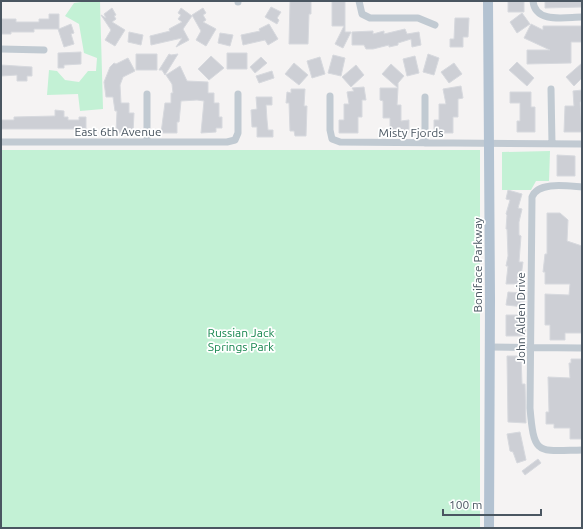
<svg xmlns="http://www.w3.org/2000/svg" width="583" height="529" viewBox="0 0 583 529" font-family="Ubuntu,sans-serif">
	<rect width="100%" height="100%" fill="#f5f3f3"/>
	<path fill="#c3f1d5" d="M88,1H100L103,109L80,111L78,94L47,95L49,70L57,71L65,80L79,82L88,71H96L97,58L84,53L79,24L65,16L74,3Z
		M1,150H480V528H1Z
		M550,151L549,181H536L531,190H502V152Z"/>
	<path fill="#cdcfd5" stroke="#d7d9de" d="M290,1H311V14H309L308,44H289Z
		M332,1H345V32H351L343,48L335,44L344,26H332Z
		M508,1H524V12H508Z
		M545,1H582V7L545,8Z
		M271,7L281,12L277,18L279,20L277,24L265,17Z
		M112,8L116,15L114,16L116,19L112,22L125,30L115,46L105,40L111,30L101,15L106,18L104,14Z
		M181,8L192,16L183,29L189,40L176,47L182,38L151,45L150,36L170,31L169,29L182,22L178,19L181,15L178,13Z
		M203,8L206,13L203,15L206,20L203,22L216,29L206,46L196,40L201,31L192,15Z
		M522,13L530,24L517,33L510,22Z
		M49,14H59V29L71,24L74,33L71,34L74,44L64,47L58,29H34V32H11V34H1V19H16V22H39V19H49Z
		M455,18H469L468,37H463V47H450V39H454Z
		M269,24L278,39L268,45L265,40L243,45L241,35L260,31L259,29Z
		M531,24L543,30V26H582V42H571V63L527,64V50H550L524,38Z
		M405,29L407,34L419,32L421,45L412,47L411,39L398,43V45L389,47V45L373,49H366L364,45H352V32L373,31V34L384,31V34Z
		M129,32L143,35L141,45L128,42Z
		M220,33L233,35L230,46L218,43Z
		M81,52V64L64,65V68H58V53Z
		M227,53H247V69H227Z
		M136,54H157V70H136Z
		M169,54L171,55L178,54L165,75L162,70H159Z
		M428,54L439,58L434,75L423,72Z
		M333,55L345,58L341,76L328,73Z
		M211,56L224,68L209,80L198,69Z
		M415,56L419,73L407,76L403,59Z
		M261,57L267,63L255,73L250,67Z
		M320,57L325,74L312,78L307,61Z
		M128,58L135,71L123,77L120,85L121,103H129V113H134L133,133H116L117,111H115L113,97H106L104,82L110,67L114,63L116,64Z
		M517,62L534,78L527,86L509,70Z
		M294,63L308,75L299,85L285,74Z
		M454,63L462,74L449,83L441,72Z
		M582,63V78L574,86L566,77Z
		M391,64L404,76L398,83V88L382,74Z
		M1,65L32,67V76H27V81H17V75L1,76Z
		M356,65L364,75L351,87L342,77Z
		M180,66L187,81L208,82V93H214V103H219V117H222V128H216V132L201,133L204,101L197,100L181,101L179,122H177V133H161L165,103H171V93H173L172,84L166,75Z
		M272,71L274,78L259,83L256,76Z
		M461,86L463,98L458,99V117H453V133H434V120H439V104H446L443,89Z
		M364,87L366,100H362V117H358V133H339V120H344V104H349L347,92L354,91L352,88Z
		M380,88H398L397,105H401V121L409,120V133H390V118H383V101L380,100Z
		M291,89H305L304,106H307L306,136H295L294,131H290L289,103H286L287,92L291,93Z
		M582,90V102H580L582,132H564L565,106H574L573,91Z
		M510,92H531V107H535V132H517V121H520V103H510Z
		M256,97H272V105H266L267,120L268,130H273V137H257V127H252L251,110L257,109Z
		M55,110L64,111V117H68V120H79V117H86V129H1V120H14V117L55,116Z
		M557,155L575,156V176H557Z
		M508,190L522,194L518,208L522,209L519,222V235L521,236L519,262H523L520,284H506L508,266H506L508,256L507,229H506L507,215L506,214L510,200L506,199Z
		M547,213H560L568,220L567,241L582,246V333H565V340H550V325H545V294L569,295L570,284H545V272H543L545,254H547Z
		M508,292L525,293L524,307L506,305Z
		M506,315H526L525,336H506Z
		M507,356H521L522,384H525L526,423L508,422Z
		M571,359H582V439H570V428H554V424H546V412H549L548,377L570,378L569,363H571Z
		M520,432L526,460L517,463L513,452L510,451L507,434Z
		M538,459L541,463L525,475L522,471Z"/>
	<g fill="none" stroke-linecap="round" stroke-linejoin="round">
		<path stroke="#c1cad2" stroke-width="7" d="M238,1V2
			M359,1L362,14L370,18H418L435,25
			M533,1C535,24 566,17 582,17
			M1,49L44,50
			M551,89L552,144
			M330,96V130L332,139L340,142L582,144
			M1,142H227L235,140L238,133V94
			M147,142V94
			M425,143V97
			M582,187C568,186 538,181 532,197L530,408C534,456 537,451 582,450
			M490,347L582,348"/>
		<path stroke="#b3c2d1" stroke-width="10" d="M488,1L490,299L489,528"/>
	</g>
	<g text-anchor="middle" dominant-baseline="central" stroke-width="3.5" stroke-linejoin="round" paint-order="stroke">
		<g font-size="12" fill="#4a5661" stroke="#fff">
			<text x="118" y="131">East 6th Avenue</text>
			<text x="411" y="132">Misty Fjords</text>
			<text transform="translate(477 265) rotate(-90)">Boniface Parkway</text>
			<text transform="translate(520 318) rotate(-90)">John Alden Drive</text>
		</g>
		<g font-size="12" fill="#17864f" stroke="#fff">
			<text x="241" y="332">Russian Jack<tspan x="241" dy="14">Springs Park</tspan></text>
		</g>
	</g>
	<rect width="583" height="529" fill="none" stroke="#4a5661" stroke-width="4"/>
	<path d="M443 509v6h98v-6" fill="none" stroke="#4a5661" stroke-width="2"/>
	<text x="449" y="509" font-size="12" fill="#4a5661" stroke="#ffffff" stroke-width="3" paint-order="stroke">100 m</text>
</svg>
